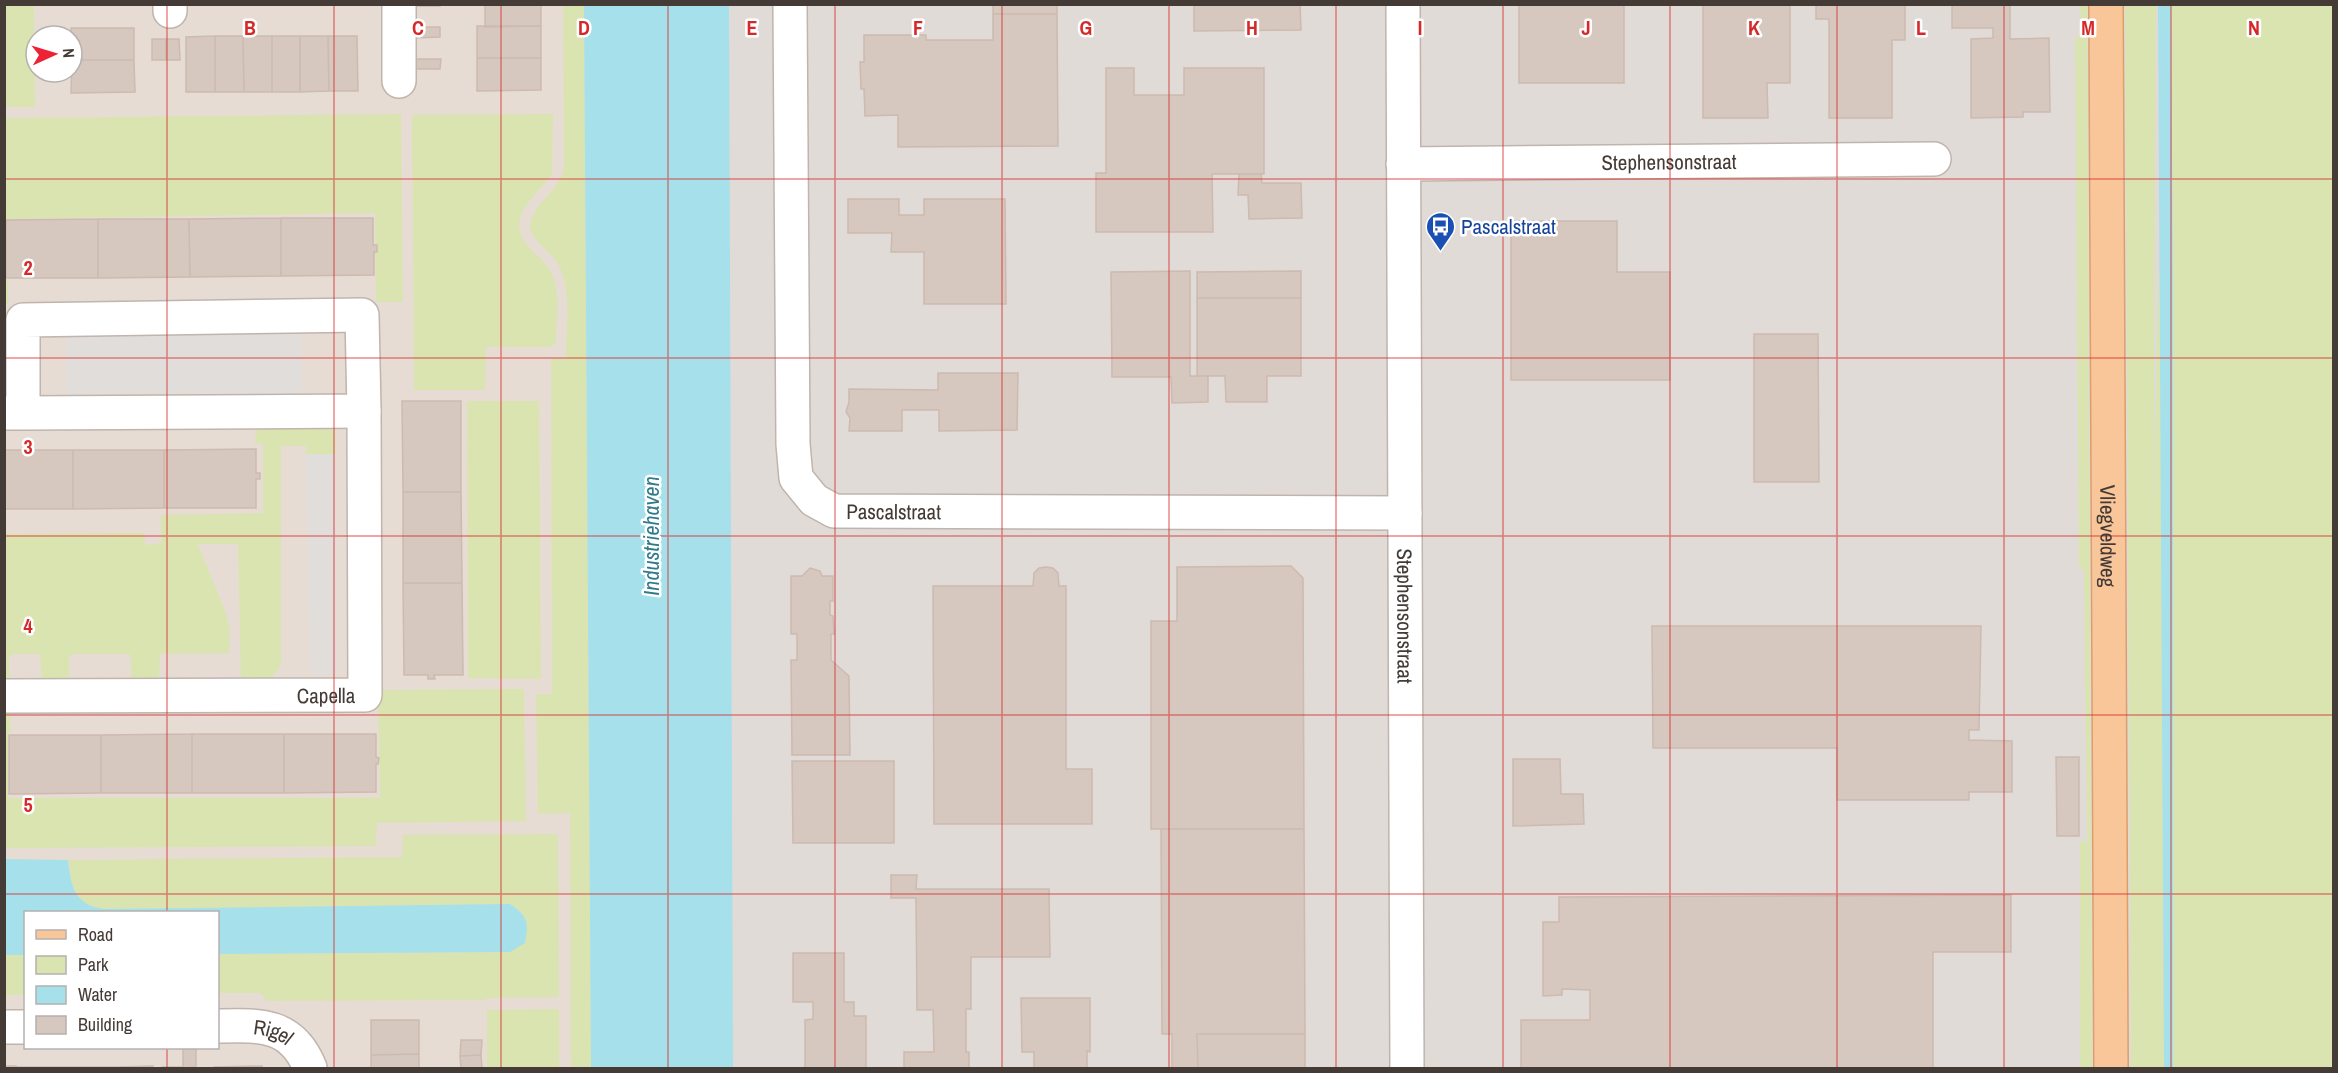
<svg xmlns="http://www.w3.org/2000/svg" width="2338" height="1073" viewBox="0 0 2338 1073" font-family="'Archivo Narrow',sans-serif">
	<rect width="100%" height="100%" fill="#f2ebe6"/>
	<path fill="#e6dcd4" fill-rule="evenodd" d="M5,5H612L623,1068H5ZM36,36H72V72H36ZM26,912H218V1048H26Z"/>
	<path fill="#e1dbd8" d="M711,5H2333V1068H722Z"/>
	<path fill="#dae4b1" d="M5,4L34,5L35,107H5Z
		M563,5H584L591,1068H571L570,813L538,814L536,694H552L551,359L566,358C566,331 572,288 558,264C550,251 534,243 530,228C531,203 558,194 564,169Z
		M2080,5H2087L2092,1068H2080V841L2087,842L2084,569H2079L2075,37H2081Z
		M2125,5H2156L2153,565L2158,259L2161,385L2164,1068H2131Z
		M2171,5H2333V1068H2173V289Z
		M401,114L403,302H376L375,213L5,219V279L8,280V304H5V118Z
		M553,114L552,174C542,190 525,200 520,219C514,245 543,254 552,274C561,294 556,322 556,343L551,347H486L485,390H414L412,115Z
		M4,314H8V370L5,382Z
		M467,401H539L541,679L468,678Z
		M256,423L335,430V454H306V446H281V663C273,683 260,682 241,682L238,544H198L226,613L230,631L229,653L160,654L159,680H131V657L129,654H72L69,656V681H42L40,654H13L9,656L10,680L5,683L4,534L144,533L145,545L161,543V515L263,513V443L255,444Z
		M524,689L526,821L377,823L376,846L5,848L4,709L10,710L11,732L8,733V798H380L378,690Z
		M558,834L559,997L486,998V1000L267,1001L261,993H218V954L510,952L522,912L104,909C74,905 71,886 68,860L402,857L403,835Z
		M4,955H25V995H5Z
		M559,1009V1068H487V1010Z"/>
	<path fill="#e0dddb" d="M301,328L302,397L67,399V329Z
		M306,454H335L336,673L311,676Z"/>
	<path fill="#a5e0eb" d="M584,5H729L733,1068H591Z
		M2158,5H2171L2173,289V1068H2164Z
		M5,859L68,860C71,886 74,905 104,909L510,904C528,916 529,923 525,943L510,952L218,954V912H26L25,955H5Z"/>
	<path fill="#d6c7bf" stroke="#cdbab0" stroke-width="1.5" d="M415,4H440V6H415Z
		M485,4H541V26L485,27Z
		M993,4H1057V14H993Z
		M1194,4H1300L1301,30L1194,31Z
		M1624,4V83H1519V5Z
		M1703,4H1790V83H1767L1768,118H1703Z
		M1816,4H1905V40H1892V118H1829V19H1816Z
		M1952,4H2010V39L2049,38L2050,112H2023V117L1971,118V39L1993,38V28H1952Z
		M993,14H1057L1058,146L898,147V115L865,116L864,89H861L860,62H864V35H926V40H993Z
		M477,26H541V58H477Z
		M415,27H440V37L415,38Z
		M71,28H134V60H72Z
		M215,36H243L244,92H215Z
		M215,36V92H186V37Z
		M243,36H272V92H244Z
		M272,36H300V92H272Z
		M300,36H328L329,91L300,92Z
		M328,36H357L358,91H329Z
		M152,39H166V60H152Z
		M166,39H179L180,60H166Z
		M477,58H541V90L477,91Z
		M415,59H441L440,69H415Z
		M72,60H134L135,92L71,93Z
		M1106,68H1134V95H1184V68H1264V174H1212L1213,232H1096V173H1106Z
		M1239,174H1261L1262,183H1301L1302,218L1249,219L1248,195H1238Z
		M848,199H899V215H924V199H1005L1006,304H924V252H891L892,233H848Z
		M281,218V276L190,277L189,219Z
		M281,218H373V245H377V252H374V275L281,276Z
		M98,219H189L190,277L98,278Z
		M98,219V278H6V220Z
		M1511,221H1617V272H1670V380H1511Z
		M1190,271V376H1208V402L1172,403L1171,377H1112L1111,272Z
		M1301,271V298H1197V272Z
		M1197,298H1301V376H1267V402H1226L1225,376H1197Z
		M1754,334H1818L1819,482H1754Z
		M938,373H1018L1017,430L939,431V410H902V431H849L850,418L846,412L849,402V389L938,390Z
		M402,401H461V492H403Z
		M256,449V473H260V479H256V508H164V450Z
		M4,450H73V509H4Z
		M73,450H164V508L73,509Z
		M403,492H461L462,583H403Z
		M1291,566L1303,578L1304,829H1151V621H1177V567Z
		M1046,567L1053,568L1058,573L1059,586H1066V769H1092V824H934L933,586H1033L1034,573L1039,568Z
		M810,568L820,571L822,576H833V601H830V615L833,616L834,634H831V660L849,676L850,755H792L791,660H797V634H791V576H802Z
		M403,583H462L463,675H434L435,679H428V675H404Z
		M1652,626H1981L1979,730H1969V740L2012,741V792H1969V800H1837V748H1653Z
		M192,734H284V793H192Z
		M192,734V793H101V735Z
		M284,734H376V757L379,758L378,764H376V792L284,793Z
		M9,735H101V793L9,794Z
		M2056,757H2079V836H2057Z
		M1513,759H1560L1561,794H1583L1584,824L1513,826Z
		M792,761H894V843H793Z
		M1161,829H1304L1305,1034H1197L1198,1068H1172V1034H1162Z
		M891,875H917L916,889H1049L1050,957H971V1009H966V1052H969V1068H904V1052H934L933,1010H917L916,898H891Z
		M2011,895V952H1933V1068H1521V1020H1590V990L1562,989V995L1543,996V922H1559V897Z
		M793,953H844V1002H854V1016H866V1068H805V1020L813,1019V1002H793Z
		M1021,998H1090V1052L1087,1051V1068H1034V1052H1022Z
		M371,1020H419V1054L371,1055Z
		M1197,1034H1305V1068H1198Z
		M461,1040H482L481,1055L460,1056Z
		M183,1048H196V1067L183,1068Z
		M419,1054V1068H371V1055Z
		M481,1055L482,1068H461L460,1056Z
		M4,1066H16L18,1068H4Z
		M153,1066V1068H118V1067Z
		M262,1066V1068H213L214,1067Z
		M18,1067H52V1068H18Z
		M52,1067H85V1068H52Z
		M85,1067H118V1068H85Z
		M162,1067H182V1068H162Z"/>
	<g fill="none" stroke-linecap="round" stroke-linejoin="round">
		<defs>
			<g id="minor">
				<path d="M399,4V81"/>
				<path id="s1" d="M790,4L793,444L796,478L814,500L834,511L1405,513"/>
				<path id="s2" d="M1403,4L1407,1068"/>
				<path d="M170,11V4"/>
				<path id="s3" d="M1403,164L1934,159"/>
				<path d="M4,413H23L364,411L362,315L23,320V413"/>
				<path id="s4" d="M4,696L365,695L364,411"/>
				<path id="s5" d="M218,1026C260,1025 292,1023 310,1068"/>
				<path d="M4,1027H26"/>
			</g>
			<g id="major">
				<path id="s6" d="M2106,4L2111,1068"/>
			</g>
		</defs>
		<use href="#minor" stroke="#c0b4ac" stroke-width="36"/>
		<use href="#major" stroke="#dc9e6a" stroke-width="36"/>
		<use href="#minor" stroke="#fff" stroke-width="33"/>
		<use href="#major" stroke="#f8c699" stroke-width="33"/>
	</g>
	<path fill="none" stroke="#d62828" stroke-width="1.5" stroke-opacity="0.55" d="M167,4V912M334,4V1068M501,4V1068M668,4V1068M835,4V1068M1002,4V1068M1169,4V1068M1336,4V1068M1503,4V1068M1670,4V1068M1837,4V1068M2004,4V1068M2171,4V1068M4,179H2334M4,358H2334M4,536H2334M4,715H2334M4,894H2334M167,1048V1068"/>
	<defs>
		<symbol id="bus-pin" viewBox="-11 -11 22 30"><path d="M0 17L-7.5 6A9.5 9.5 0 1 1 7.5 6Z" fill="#1a4fb4" stroke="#fff"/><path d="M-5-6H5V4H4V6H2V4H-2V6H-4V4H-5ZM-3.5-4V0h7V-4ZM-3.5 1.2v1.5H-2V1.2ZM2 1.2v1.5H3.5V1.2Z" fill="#fff"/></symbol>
	</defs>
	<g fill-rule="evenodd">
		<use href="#bus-pin" x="1424" y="210" width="33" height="45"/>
	</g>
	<g text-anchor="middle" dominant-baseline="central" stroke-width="5" stroke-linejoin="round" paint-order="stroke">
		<g font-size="21" fill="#443b36" stroke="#fff">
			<text stroke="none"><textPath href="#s3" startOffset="266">Stephensonstraat</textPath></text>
			<text stroke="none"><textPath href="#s1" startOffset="585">Pascalstraat</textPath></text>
			<text stroke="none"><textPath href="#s6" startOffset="532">Vliegveldweg</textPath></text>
			<text stroke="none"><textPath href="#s2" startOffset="612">Stephensonstraat</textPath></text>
			<text stroke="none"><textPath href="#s4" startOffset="322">Capella</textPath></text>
			<text stroke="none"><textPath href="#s5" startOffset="56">Rigel</textPath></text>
		</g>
		<g font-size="21" fill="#164399" stroke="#fff" text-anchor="start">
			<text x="1461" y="226">Pascalstraat</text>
		</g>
		<g font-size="22" font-style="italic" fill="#2f7b8b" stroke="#fff">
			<text transform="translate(651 536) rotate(-90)">Industriehaven</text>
		</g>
	</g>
	<g font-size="20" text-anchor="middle" font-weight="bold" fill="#d62828" stroke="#fff" stroke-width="5" stroke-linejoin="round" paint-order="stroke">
		<text x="250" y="35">B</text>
		<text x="418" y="35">C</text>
		<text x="584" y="35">D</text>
		<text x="752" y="35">E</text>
		<text x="918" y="35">F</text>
		<text x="1086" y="35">G</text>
		<text x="1252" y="35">H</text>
		<text x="1420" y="35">I</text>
		<text x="1586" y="35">J</text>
		<text x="1754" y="35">K</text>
		<text x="1921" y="35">L</text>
		<text x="2088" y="35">M</text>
		<text x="2254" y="35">N</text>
		<text x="28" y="275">2</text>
		<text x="28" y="454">3</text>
		<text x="28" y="633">4</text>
		<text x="28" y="812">5</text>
	</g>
	<rect width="2338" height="1073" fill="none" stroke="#443b36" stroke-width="12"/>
	<rect x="24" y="911" width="195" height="138" fill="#ffffff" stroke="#b4b1af" stroke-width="1.5"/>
	<rect x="36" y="930" width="30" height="9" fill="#f8c699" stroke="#b4b1af" stroke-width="1.5"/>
	<text x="78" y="941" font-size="18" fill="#443b36">Road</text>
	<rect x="36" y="956" width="30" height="18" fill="#dae4b1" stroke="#b4b1af" stroke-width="1.5"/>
	<text x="78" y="971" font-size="18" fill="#443b36">Park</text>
	<rect x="36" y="986" width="30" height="18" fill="#a5e0eb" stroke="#b4b1af" stroke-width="1.5"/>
	<text x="78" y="1001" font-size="18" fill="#443b36">Water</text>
	<rect x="36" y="1016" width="30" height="18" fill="#d6c7bf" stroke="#b4b1af" stroke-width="1.5"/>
	<text x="78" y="1031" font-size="18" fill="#443b36">Building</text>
	<g transform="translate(54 54) rotate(86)"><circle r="28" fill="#ffffff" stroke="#b4b1af" stroke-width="1.5"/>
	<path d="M0-4.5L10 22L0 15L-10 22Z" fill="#ed2235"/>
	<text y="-9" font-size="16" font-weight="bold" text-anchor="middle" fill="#443b36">N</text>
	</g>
</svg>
